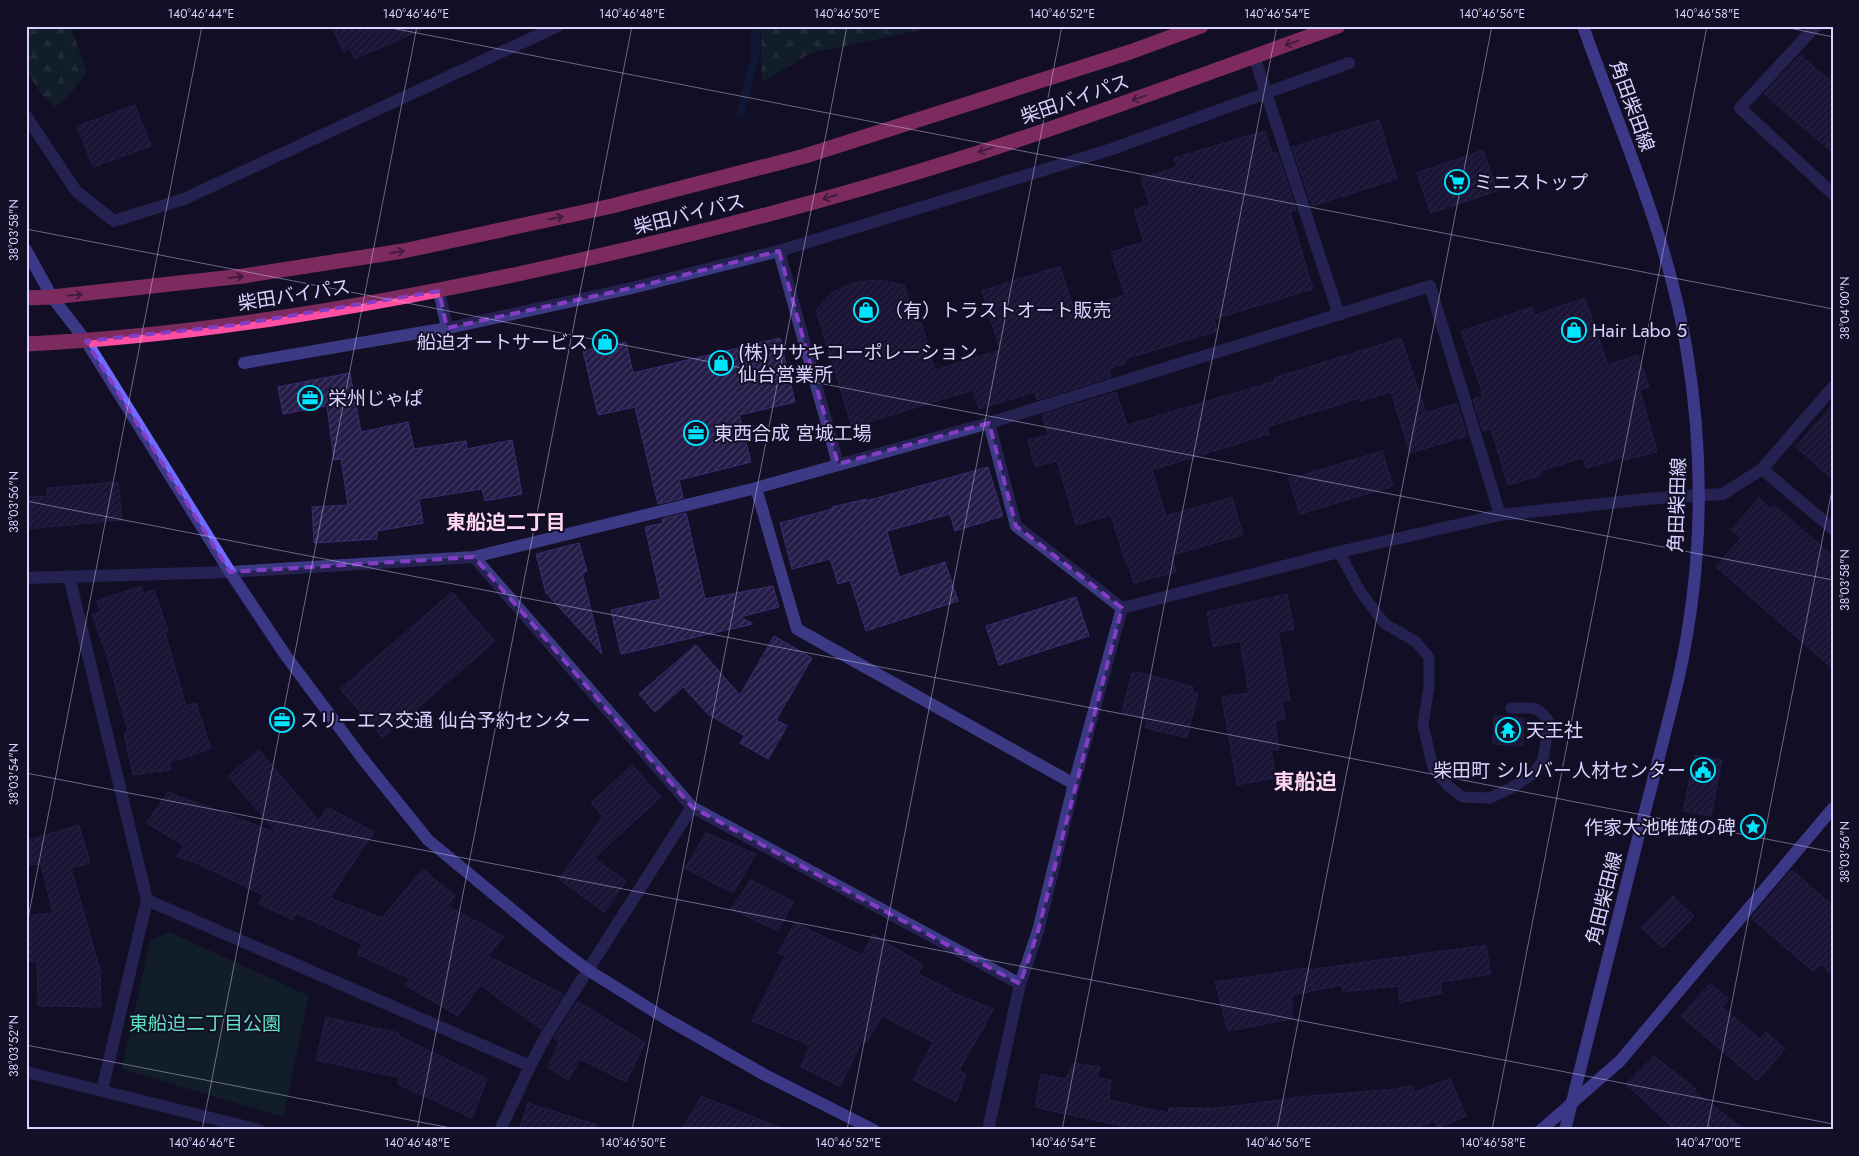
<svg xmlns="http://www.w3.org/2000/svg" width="1859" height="1156" viewBox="0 0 1859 1156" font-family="Jost,'Noto Sans JP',sans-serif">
	<defs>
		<pattern id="forest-firs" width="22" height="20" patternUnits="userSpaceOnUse" patternTransform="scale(1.25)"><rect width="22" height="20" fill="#12302f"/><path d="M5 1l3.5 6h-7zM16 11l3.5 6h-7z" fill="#344d4e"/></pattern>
		<pattern id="building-hatch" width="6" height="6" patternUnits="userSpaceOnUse" patternTransform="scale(1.25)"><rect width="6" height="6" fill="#241b47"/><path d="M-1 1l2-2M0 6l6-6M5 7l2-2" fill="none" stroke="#433b63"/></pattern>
	</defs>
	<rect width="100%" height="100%" fill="#130f26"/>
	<path fill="url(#forest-firs)" d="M26,26H70L87,72L71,93L55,107L42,95L26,71Z
		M761,26H939L811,53L762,82Z"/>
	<path fill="#12302f" d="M169,932L309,996L283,1117L122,1069L150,941Z"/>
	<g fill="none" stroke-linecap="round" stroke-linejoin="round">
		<path stroke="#0c2248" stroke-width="9" d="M741,113L755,57V26"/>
	</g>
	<path fill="url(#building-hatch)" stroke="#3b2d73" d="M332,26H430L354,59L350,48L343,52Z
		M1800,55L1833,83V153L1764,94Z
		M135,105L151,146L93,167L77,126Z
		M1379,120L1397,179L1312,206L1292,147Z
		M1265,131L1272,153L1277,152L1296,210L1290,212L1313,289L1214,319L1217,331L1125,359L1126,363L1109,369L1111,377L1037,400L1035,392L979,409L973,390L852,427L816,310L833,292L854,283L877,280L904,285L916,324L921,322L935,370L1000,350L982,291L1060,266L1074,311L1125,295L1111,252L1144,242L1134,210L1150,205L1141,178L1177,167L1174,158Z
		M1483,150L1497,191L1431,213L1417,173Z
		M1585,298L1608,365L1638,355L1649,387L1640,390L1657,452L1625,460L1624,457L1586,468L1583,458L1540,471L1542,475L1508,485L1491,429L1483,431L1473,399L1483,396L1481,392L1482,391L1461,331L1532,307L1535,315Z
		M780,338L795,402L739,415L751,462L679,480L683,498L658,504L635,407L598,415L583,351L626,342L633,373Z
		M1401,338L1426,413L1457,403L1467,436L1410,453L1391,392L1361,401L1360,398L1267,427L1269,434L1152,470L1166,516L1232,497L1243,535L1172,555L1176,572L1134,583L1128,564H1126L1111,515L1076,525L1057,461L1035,467L1028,440L1048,435L1042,415L1116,392L1127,425L1275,381L1274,378Z
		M350,373L361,432L408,422L414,449L466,441L467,449L512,440L522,494L485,501L482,489L419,499L423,523L377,531V539L314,543L312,507L348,505L341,459L334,460L327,406L283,414L278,387Z
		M1833,404V480L1796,447Z
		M1382,451L1393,486L1300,514L1289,479Z
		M988,467L1003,516L955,531L950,514L887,531L899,577L945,562L958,601L866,631L850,580L838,584L830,559L792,569L780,523L832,509V507L866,499V501Z
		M118,482L122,520L26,529V497L48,496L47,488Z
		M1759,498L1771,509L1774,505L1833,556V669L1716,567L1741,538L1731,530Z
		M686,513L705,599L773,586L779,607L740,617L753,624L621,654L611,610L661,599L645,527L663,523L662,519Z
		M579,543L587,571L582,573L602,654L546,593L536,554Z
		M141,586L143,593L154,590L168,631L165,632L186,706L196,703L211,749L170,762L171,770L133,775L124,733L128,731L107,656L92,614L101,612L97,601Z
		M452,592L495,641L383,738L340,689Z
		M1287,594L1294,629L1278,633L1290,700L1282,701L1285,719L1275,721L1279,749L1271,750L1276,778L1237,785L1222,697L1249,693L1240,641L1213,647L1207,612Z
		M1076,597L1089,636L999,665L986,626Z
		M774,636L812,658L776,720L787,726L768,759L740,743L745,736L708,714L683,687L655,712L639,694L696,645L740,695Z
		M1132,673H1142L1193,687V692L1198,693L1187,738L1145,728L1147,719L1122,712Z
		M1494,716L1524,718L1523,746L1493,744Z
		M259,750L319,821L327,807L374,832L330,898L382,918L423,869L455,896L447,906L504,936L488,956L563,994L541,1029L480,985L458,1016L405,985L410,979L357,954L362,944L296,913L293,920L259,904L263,895L194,862L177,857L183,845L146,823L168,792L277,833L228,776Z
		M1695,755L1722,760L1711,816L1683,811Z
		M632,765L661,797L594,858L626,881L604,912L559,879L603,816L591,803Z
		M79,825L90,863L71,868L100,970L101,1007L38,1006L37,961L26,962V916L53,913L41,864L26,865V841Z
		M706,833L756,854L733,893L685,868Z
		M1792,870L1833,906V975L1821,964L1814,972L1751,918Z
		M751,880L794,902L778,931L731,909Z
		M1673,896L1694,916L1662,948L1641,927Z
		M795,923L862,955L873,934L923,965L918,974L951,990L950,992L994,1009L959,1070L966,1075L956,1102L913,1080L933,1042L882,1016L866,1043L862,1041L840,1086L801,1067L810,1045L752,1021L785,956L778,953Z
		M1486,945L1491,974L1440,982L1442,993L1400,1003L1398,986L1343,992L1342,985L1292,995V1019L1228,1031L1215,982L1308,968V970Z
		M1710,983L1729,999L1722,1007L1760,1039L1766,1032L1785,1049L1757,1081L1681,1016Z
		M578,1001L645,1043L626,1082L580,1059L568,1080L548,1068L559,1042L554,1038Z
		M326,1017L399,1033V1036L487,1079L472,1118L398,1084L400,1078L316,1060Z
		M1654,1056L1696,1089L1694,1091L1745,1130H1675L1626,1084Z
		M1074,1063L1100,1067L1096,1077L1111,1080L1109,1100L1168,1113L1169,1108H1218L1309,1096L1397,1089L1411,1085L1414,1092L1450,1079L1466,1116L1437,1128L1434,1121L1411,1130H1122V1126L1035,1107L1041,1074L1065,1079Z
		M701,1096L784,1129L783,1130H682Z
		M528,1103L597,1125L596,1130H519Z"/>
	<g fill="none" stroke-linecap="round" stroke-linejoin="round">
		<path stroke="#3d3a85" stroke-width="11" d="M1339,552L1360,591L1384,623L1416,642L1429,657V686L1423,725L1433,768L1448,786L1462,797L1490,798L1511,788L1533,774L1543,760L1549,722C1537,703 1530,709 1511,708"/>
		<path stroke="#3d3a85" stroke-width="12" d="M1816,26L1740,108L1833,194
			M1254,56L1339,315
			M26,116L76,191L114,221L184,199L558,26
			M779,251L838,464
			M439,291L447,328
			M244,363L453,327L632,288L779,251L1112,149L1349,63
			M1762,469L1833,529
			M756,488L989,423L1016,526L1122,608
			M1500,515L1657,498L1723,494L1762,469L1833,387
			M474,557L756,488L797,629L1074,784
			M69,576L147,900L102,1090
			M26,578L230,572L474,557L692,807L1020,984
			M147,900L530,1066
			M26,1072L259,1130
			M500,1130L530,1066L547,1034L692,807
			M988,1130L1020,984L1038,931L1074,784L1122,608L1339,552L1500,515L1430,286L989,423"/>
		<path stroke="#6f6bff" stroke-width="12" d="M26,250L52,297L86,341L230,572L286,656L362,758L428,840L561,950L588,970L663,1017L765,1075L874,1130
			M1541,1130L1620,1061L1833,808
			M1565,1130C1589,1034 1613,938 1637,842C1651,788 1665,735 1678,681C1702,574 1705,461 1687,352C1669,239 1621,133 1583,26"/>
		<path stroke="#ff4fa3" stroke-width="15" d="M26,298L52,297L243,276L403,251L612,206L805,156L1130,52L1201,26
			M26,344C191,336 356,308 518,274C671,241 822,203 972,155C1095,115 1216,70 1338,26"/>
	</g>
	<defs><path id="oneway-shaft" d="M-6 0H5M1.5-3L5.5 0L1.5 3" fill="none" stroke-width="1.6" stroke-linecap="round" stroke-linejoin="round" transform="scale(1.25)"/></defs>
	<g stroke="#7d2c5e">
		<use href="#oneway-shaft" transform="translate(1292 43) rotate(160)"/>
		<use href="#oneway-shaft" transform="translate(1139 98) rotate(160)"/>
		<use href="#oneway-shaft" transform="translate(985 150) rotate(162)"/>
		<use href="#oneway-shaft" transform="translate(830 197) rotate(163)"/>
		<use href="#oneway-shaft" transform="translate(556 218) rotate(-12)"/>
		<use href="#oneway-shaft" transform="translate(397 252) rotate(-9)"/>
		<use href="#oneway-shaft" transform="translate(236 277) rotate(-7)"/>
		<use href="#oneway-shaft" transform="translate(75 295) rotate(-6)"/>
	</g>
	<path d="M0 0H1859V1156H0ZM779,251L838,464L989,423L1016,526L1122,608L1038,931L1020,984L692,807L474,557L230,572L86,341L234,325L439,291L447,328L632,288Z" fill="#130f26" fill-opacity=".55" fill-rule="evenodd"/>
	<path fill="none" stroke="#843dc5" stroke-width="4" stroke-dasharray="10 6" stroke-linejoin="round" d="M779,251L838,464L989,423L1016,526L1122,608L1038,931L1020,984L692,807L474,557L230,572L86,341L234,325L439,291L447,328L632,288Z"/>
	<path fill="none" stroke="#d9d4ff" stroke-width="1" stroke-opacity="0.45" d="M381,26L1833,309M1780,26L1833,37M26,229L1833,580M26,501L1833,852M26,773L1833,1124M26,929L202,26M26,1045L461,1130M202,1130L417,26M417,1130L632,26M632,1130L847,26M847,1130L1062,26M1062,1130L1277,26M1277,1130L1492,26M1492,1130L1707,26M1707,1130L1833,485"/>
	<defs>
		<symbol id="supermarket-ring" viewBox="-11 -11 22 22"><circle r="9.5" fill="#130f26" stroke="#00e5ff" stroke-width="1.5"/><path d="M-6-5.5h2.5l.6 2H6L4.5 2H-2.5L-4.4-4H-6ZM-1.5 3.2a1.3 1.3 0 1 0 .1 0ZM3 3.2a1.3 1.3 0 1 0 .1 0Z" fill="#00e5ff"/></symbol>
		<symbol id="shop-ring" viewBox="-11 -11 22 22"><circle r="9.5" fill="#130f26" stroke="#00e5ff" stroke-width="1.5"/><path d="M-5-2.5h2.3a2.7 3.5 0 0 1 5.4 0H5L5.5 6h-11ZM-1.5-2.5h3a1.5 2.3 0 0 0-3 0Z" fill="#00e5ff"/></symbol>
		<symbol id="office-ring" viewBox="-11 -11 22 22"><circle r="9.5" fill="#130f26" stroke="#00e5ff" stroke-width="1.5"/><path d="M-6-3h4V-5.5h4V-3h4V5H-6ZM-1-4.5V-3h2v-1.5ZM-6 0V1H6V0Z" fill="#00e5ff"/></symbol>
		<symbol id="temple-ring" viewBox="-11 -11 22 22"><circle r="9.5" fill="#130f26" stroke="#00e5ff" stroke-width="1.5"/><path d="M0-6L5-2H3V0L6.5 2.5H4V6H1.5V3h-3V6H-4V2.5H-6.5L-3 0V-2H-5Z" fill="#00e5ff"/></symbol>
		<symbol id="civic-ring" viewBox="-11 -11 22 22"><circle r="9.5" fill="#130f26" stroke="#00e5ff" stroke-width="1.5"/><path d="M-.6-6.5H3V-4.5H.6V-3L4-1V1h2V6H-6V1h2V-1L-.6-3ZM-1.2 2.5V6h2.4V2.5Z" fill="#00e5ff"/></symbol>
		<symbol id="sight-ring" viewBox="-11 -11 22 22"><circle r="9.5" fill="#130f26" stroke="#00e5ff" stroke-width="1.5"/><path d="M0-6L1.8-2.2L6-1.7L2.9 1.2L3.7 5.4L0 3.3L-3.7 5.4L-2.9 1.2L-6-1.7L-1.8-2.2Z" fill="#00e5ff"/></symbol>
	</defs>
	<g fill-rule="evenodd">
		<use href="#supermarket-ring" x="1443" y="168" width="28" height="28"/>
		<use href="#shop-ring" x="852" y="296" width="28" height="28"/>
		<use href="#shop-ring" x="1560" y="316" width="28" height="28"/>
		<use href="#shop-ring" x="591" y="328" width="28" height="28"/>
		<use href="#shop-ring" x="707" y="349" width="28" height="28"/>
		<use href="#office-ring" x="296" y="384" width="28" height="28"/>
		<use href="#office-ring" x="682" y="419" width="28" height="28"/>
		<use href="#office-ring" x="268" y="706" width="28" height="28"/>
		<use href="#temple-ring" x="1494" y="716" width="28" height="28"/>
		<use href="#civic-ring" x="1689" y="756" width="28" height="28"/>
		<use href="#sight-ring" x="1739" y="813" width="28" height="28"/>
	</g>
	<g text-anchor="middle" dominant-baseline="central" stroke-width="4" stroke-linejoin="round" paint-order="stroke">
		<g font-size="19" fill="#d9d4ff" stroke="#130f26">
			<text transform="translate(1075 99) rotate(-19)">柴田バイパス</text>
			<text transform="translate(1632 106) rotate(70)">角田柴田線</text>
			<text transform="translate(689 214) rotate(-14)">柴田バイパス</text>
			<text transform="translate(294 295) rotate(-9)">柴田バイパス</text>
			<text transform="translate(1677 505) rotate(-88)">角田柴田線</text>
			<text transform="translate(1604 898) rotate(-76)">角田柴田線</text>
		</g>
		<g font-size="19" fill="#d9d4ff" stroke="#130f26" text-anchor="start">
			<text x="1474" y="182">ミニストップ</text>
			<text x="884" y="310">（有）トラストオート販売</text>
			<text x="1592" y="330">Hair Labo 5</text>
			<text x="588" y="342" text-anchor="end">船迫オートサービス</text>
			<text x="738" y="352">(株)ササキコーポレーション<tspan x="738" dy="22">仙台営業所</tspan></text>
			<text x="328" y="398">栄州じゃぱ</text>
			<text x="714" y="433">東西合成 宮城工場</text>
			<text x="300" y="720">スリーエス交通 仙台予約センター</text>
			<text x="1526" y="730">天王社</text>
			<text x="1686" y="770" text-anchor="end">柴田町 シルバー人材センター</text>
			<text x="1736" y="827" text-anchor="end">作家大池唯雄の碑</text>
		</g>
		<g font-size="19" fill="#5fe0c0" stroke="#130f26">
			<text x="205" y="1023">東船迫二丁目公園</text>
		</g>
		<g font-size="20" font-weight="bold" fill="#ffd6f0" stroke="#130f26">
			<text x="506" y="522">東船迫二丁目</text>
		</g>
		<g font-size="21" font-weight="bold" fill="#ffd6f0" stroke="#130f26">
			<text x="1305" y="782">東船迫</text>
		</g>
	</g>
	<rect width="1859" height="1156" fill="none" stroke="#130f26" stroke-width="55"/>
	<rect x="28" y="28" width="1804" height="1100" fill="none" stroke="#d9d4ff" stroke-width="2"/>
	<g font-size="12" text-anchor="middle" fill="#d9d4ff">
		<text x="201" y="18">140°46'44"E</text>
		<text x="416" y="18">140°46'46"E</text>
		<text x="632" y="18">140°46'48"E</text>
		<text x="847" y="18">140°46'50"E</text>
		<text x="1062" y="18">140°46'52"E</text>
		<text x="1277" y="18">140°46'54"E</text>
		<text x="1492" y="18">140°46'56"E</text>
		<text x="1707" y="18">140°46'58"E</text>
		<text transform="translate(14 230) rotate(-90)" y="4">38°03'58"N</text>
		<text transform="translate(1845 308) rotate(-90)" y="4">38°04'00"N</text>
		<text transform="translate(14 502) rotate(-90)" y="4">38°03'56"N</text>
		<text transform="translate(1845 580) rotate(-90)" y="4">38°03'58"N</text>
		<text transform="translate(14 774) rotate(-90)" y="4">38°03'54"N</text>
		<text transform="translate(1845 852) rotate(-90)" y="4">38°03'56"N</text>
		<text transform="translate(14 1046) rotate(-90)" y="4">38°03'52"N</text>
		<text x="202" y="1147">140°46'46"E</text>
		<text x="417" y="1147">140°46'48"E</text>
		<text x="633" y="1147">140°46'50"E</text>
		<text x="848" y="1147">140°46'52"E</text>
		<text x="1063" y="1147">140°46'54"E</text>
		<text x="1278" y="1147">140°46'56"E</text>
		<text x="1493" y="1147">140°46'58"E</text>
		<text x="1708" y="1147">140°47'00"E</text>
	</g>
</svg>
